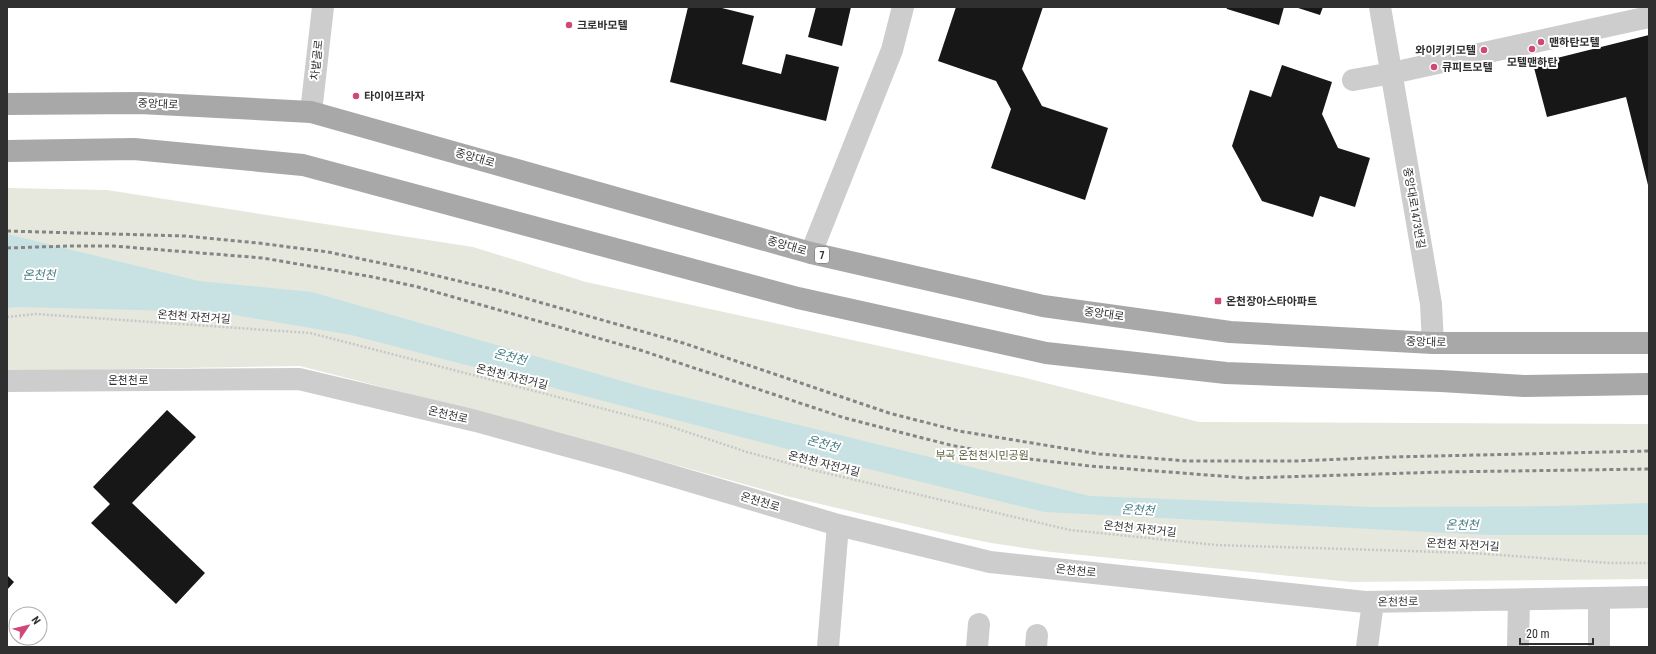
<svg xmlns="http://www.w3.org/2000/svg" width="1656" height="654" viewBox="0 0 1656 654" font-family="'Roboto Condensed','Noto Sans KR',sans-serif">
	<rect width="100%" height="100%" fill="#fff"/>
	<path fill="#e6e8dd" d="M7,188L107,190L473,247L586,282L1022,377L1199,422L1649,424V579L1351,582L1051,552L991,543L952,535L786,496L562,433L300,366L7,371Z"/>
	<path fill="#c8e2e4" d="M7,234L199,281L312,292L643,387L1090,496L1375,507L1554,506L1649,503V535H1486L1044,512L795,451L351,335L217,312L17,307L7,308Z"/>
	<path fill="#171717" d="M688,7H718L754,16L742,64L781,74L786,54L839,67L826,121L670,82Z
		M816,7H851L842,46L808,37Z
		M956,7H1043L1022,69L1042,106L1108,128L1085,200L991,168L1011,109L996,81L938,61Z
		M1226,7H1284L1279,25L1227,9Z
		M1295,7H1323L1320,15Z
		M1649,35V185H1648L1626,97L1547,117L1533,64Z
		M1282,65L1332,82L1322,114L1338,148L1370,158L1355,207L1320,196L1313,217L1262,201L1232,146L1250,90L1271,97Z
		M167,410L196,437L132,503L205,573L176,604L91,523L110,504L93,487Z
		M7,575L14,582L7,590Z"/>
	<g fill="none" stroke-linecap="round" stroke-linejoin="round">
		<path stroke="#c7c7c7" stroke-width="2.5" stroke-dasharray="2 2" stroke-linecap="butt" d="M7,317L36,314L310,333L666,425L747,452L813,470L1070,530L1216,545L1472,553L1610,563H1649"/>
		<path stroke="#cdcdcd" stroke-width="22" d="M1380,7L1431,304L1433,343
			M1353,80L1392,73L1649,17
			M311,112L323,7
			M811,253L892,50L903,7
			M7,381L299,379L476,421L622,461L838,525L990,562L1365,602L1649,597
			M1599,598V647
			M828,647L838,525
			M977,647L979,624
			M1036,647L1037,635
			M1367,647L1373,602
			M1518,647L1519,600"/>
		<path stroke="#a8a8a8" stroke-width="22" d="M7,104L140,103L311,112L811,253L1043,306L1230,332L1433,343H1649
			M7,151L134,149L303,165L798,298L1046,353L1226,373L1441,381L1524,386L1649,384"/>
		<path stroke="#858585" stroke-width="3" stroke-dasharray="4 3" stroke-linecap="butt" d="M7,231L185,236L258,243L328,252L409,269L500,291L683,343L889,413L959,431L1099,454L1187,461H1296L1393,457L1649,451
			M7,248L69,246H113L263,258L373,277L418,287L640,350L845,418L950,445L1020,458L1090,466L1247,478L1443,472L1649,469"/>
	</g>
	<g fill="#d04879" stroke="#fff" stroke-width="1.5">
		<circle cx="569" cy="25" r="4"/>
		<circle cx="1541" cy="42" r="4"/>
		<circle cx="1532" cy="49" r="4"/>
		<circle cx="1484" cy="50" r="4"/>
		<circle cx="1434" cy="67" r="4"/>
		<circle cx="356" cy="96" r="4"/>
		<rect x="1214" y="297" width="8" height="8" rx="2"/>
	</g>
	<g text-anchor="middle" dominant-baseline="central" stroke-width="4" stroke-linejoin="round" paint-order="stroke">
		<rect fill="#fff" stroke="#6e6e6e" stroke-width="1" x="815" y="247" width="14" height="16" rx="3"/>
		<g font-size="10" font-weight="bold" fill="#303030">
			<text x="822" y="255">7</text>
		</g>
		<g font-size="11" font-weight="bold" fill="#303030" stroke="#fff" text-anchor="start">
			<text x="577" y="25">크로바모텔</text>
			<text x="1549" y="42">맨하탄모텔</text>
			<text x="1476" y="50" text-anchor="end">와이키키모텔</text>
			<text x="1532" y="62" text-anchor="middle">모텔맨하탄</text>
			<text x="1442" y="67">큐피트모텔</text>
			<text x="364" y="96">타이어프라자</text>
			<text x="1226" y="301">온천장아스타아파트</text>
		</g>
		<g font-size="11" fill="#303030" stroke="#fff">
			<text transform="translate(317 60) rotate(-84)">차밭골로</text>
			<text transform="translate(158 104) rotate(3)">중앙대로</text>
			<text transform="translate(475 158) rotate(16)">중앙대로</text>
			<text transform="translate(1414 208) rotate(80)">중앙대로1473번길</text>
			<text transform="translate(787 246) rotate(16)">중앙대로</text>
			<text transform="translate(1104 314) rotate(8)">중앙대로</text>
			<text transform="translate(194 317) rotate(4)">온천천 자전거길</text>
			<text transform="translate(1426 342) rotate(2)">중앙대로</text>
			<text transform="translate(512 377) rotate(14)">온천천 자전거길</text>
			<text x="128" y="380">온천천로</text>
			<text transform="translate(448 415) rotate(13)">온천천로</text>
			<text transform="translate(824 464) rotate(14)">온천천 자전거길</text>
			<text transform="translate(760 502) rotate(17)">온천천로</text>
			<text transform="translate(1140 529) rotate(6)">온천천 자전거길</text>
			<text transform="translate(1463 545) rotate(3)">온천천 자전거길</text>
			<text transform="translate(1076 571) rotate(6)">온천천로</text>
			<text transform="translate(1398 602) rotate(-1)">온천천로</text>
		</g>
		<g font-size="11" fill="#5e6642" stroke="#fff">
			<text x="982" y="455">부곡 온천천시민공원</text>
		</g>
		<g font-size="12" font-style="italic" fill="#447c83" stroke="#fff">
			<text x="39" y="275">온천천</text>
			<text transform="translate(510 357) rotate(14)">온천천</text>
			<text transform="translate(823 444) rotate(16)">온천천</text>
			<text transform="translate(1138 510) rotate(3)">온천천</text>
			<text transform="translate(1462 525) rotate(1)">온천천</text>
		</g>
	</g>
	<rect width="1656" height="654" fill="none" stroke="#303030" stroke-width="16"/>
	<g transform="translate(28 626) rotate(55)"><circle r="19" fill="#ffffff" stroke="#acacac"/>
	<path d="M0-3L7 15L0 10L-7 15Z" fill="#d04879"/>
	<text y="-6" font-size="11" font-weight="bold" text-anchor="middle" fill="#303030">N</text>
	</g>
	<path d="M1520 638v6h73v-6" fill="none" stroke="#303030" stroke-width="2"/>
	<text x="1526" y="638" font-size="12" fill="#303030" stroke="#ffffff" stroke-width="3" paint-order="stroke">20 m</text>
</svg>
